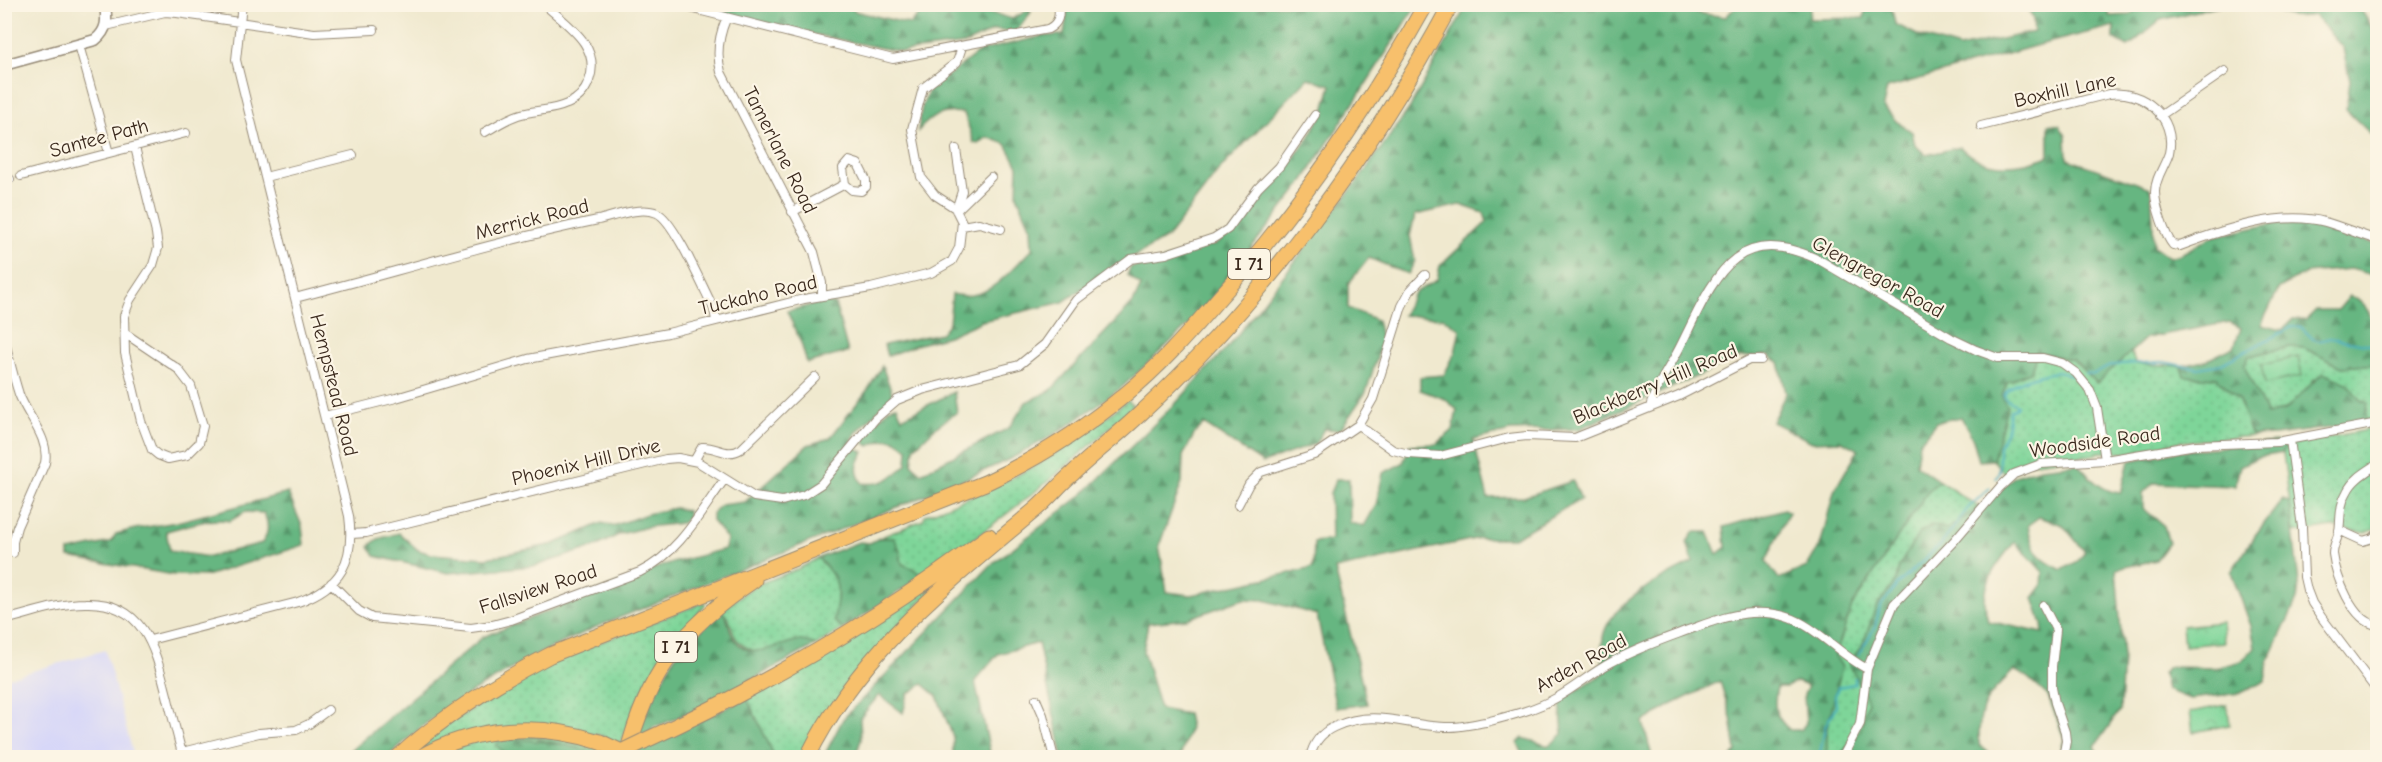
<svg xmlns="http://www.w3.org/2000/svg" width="2382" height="762" viewBox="0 0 2382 762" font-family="'Comic Neue',sans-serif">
	<defs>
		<pattern id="grass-dots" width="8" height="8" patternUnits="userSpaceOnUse" patternTransform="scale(1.5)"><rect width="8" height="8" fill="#7ed599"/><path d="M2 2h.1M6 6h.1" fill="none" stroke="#6eb783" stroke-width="1.8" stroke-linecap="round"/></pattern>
		<pattern id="forest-firs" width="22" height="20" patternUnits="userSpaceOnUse" patternTransform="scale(1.5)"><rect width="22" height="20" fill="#66b681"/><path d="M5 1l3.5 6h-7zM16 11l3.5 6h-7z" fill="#559469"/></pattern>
		<pattern id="park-crowns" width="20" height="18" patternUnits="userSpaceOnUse" patternTransform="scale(1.5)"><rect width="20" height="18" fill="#7ed599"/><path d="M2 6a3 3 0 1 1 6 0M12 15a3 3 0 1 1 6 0" fill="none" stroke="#6eb783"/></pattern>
	</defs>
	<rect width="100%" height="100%" fill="#fcf5e5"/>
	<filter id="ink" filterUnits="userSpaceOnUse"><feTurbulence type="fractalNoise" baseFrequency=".0167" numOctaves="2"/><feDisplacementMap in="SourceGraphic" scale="12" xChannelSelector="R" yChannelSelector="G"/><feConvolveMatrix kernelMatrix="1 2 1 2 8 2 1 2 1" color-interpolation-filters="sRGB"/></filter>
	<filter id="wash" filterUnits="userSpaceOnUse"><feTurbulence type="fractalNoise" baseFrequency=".008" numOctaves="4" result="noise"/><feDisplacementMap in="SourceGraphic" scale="24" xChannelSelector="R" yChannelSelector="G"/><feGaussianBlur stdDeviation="1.35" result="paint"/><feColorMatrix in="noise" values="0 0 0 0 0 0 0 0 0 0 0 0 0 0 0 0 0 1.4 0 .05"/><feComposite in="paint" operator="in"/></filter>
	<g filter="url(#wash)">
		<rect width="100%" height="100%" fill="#f0e9cf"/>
		<path fill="#d7d7f8" d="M105,650L134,757H5V679Z"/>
		<path fill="url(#grass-dots)" stroke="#5c805c" stroke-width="1.5" d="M2289,347L2304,348L2342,367L2377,364V420L2365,423L2360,400L2347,383L2315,379C2300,399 2291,409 2267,415L2244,366L2248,356Z
			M2037,352L2073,360L2096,383L2130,352L2137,364L2181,366L2185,376L2217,378L2238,398L2252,436L2176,442L2129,453L2099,452L2093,455L2027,463L2006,475L1993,460L2006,407L2002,396L2007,382L2031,371Z
			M1128,400L1133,405C1069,469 991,527 918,579L912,568L902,564L899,548L894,538H879L923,520L925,515C970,497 1016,479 1058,452C1082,437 1105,418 1128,400Z
			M2377,428L2376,529L2366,533L2333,527L2294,533L2283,453L2285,446Z
			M1939,481L1979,507L1899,566L1896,581L1876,607L1863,644L1849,663L1868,702L1860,732L1838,757L1827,758V728L1835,692V656L1852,606L1929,490Z
			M818,558C842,582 839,588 834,621L843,629L816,645H780L759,653C722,639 741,629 721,610L756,585L798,569Z
			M961,565L919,603L802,757H773L770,747L747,699L881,621Z
			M705,602V605C663,652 640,683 621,744L596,734L441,740L408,757L436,731L546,663Z
			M491,736L566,739L606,752L599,755L573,745L539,740L502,753L508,757L427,758Z"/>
		<path fill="url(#forest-firs)" stroke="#507050" stroke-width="1.5" fill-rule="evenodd" d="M812,4L837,8L851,5L854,11L910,24L919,15L916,5H967L1012,19L1030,9L1031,12L1016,32L994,30L965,44L902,52L802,32L688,5Z
			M1068,5H1417L1300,186L1195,319L1121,388L1062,430L1012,458L952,485L596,627L532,657L475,690L425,724L387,757L342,758L483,637L661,566L725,549L727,539L712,521V514L721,505L745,502L808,445L830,438L869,388L882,366L893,395L856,433L850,445L864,452C856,464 855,471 862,483C882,486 892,478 907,464L908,449C893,435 886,438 869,446L865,443V436L889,408L897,406L902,418L954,392L957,412L935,428L914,448L912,464L921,473L1009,428L1026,402L1050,391L1133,303L1141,286L1127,275L1131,267L1153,264L1194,249L1215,245L1242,223L1265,190L1284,171L1308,139L1324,111L1331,85L1308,78L1219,170L1168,237L1109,271L1063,302L982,321L948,336L916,345L887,356L884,345L941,333L949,323L952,294C987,304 1010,271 1032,249L1031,228L1017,195L1018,166L1006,144L987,137L979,144L974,143L964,113C943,110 932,115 918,131L922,107L929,90L980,51L1043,36L1064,35Z
			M1467,5H1691L1697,13L1726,17L1737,5H1811L1809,19L1864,18L1866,5H1891L1895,24L1919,36L1959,48L2034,32L2033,19L2027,5H2107L2109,16L2129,15L2142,5H2220L2160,20L2128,47L2114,39V26L2035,46L1887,88L1883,106L1896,121L1912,132L1915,145L1926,155L1960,147C1984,171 2019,168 2049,156V124L2059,125L2066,136L2067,159L2151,188L2154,246L2169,257L2181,254L2211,237L2272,224L2308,223L2329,226L2377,245V276L2351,269L2306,273L2279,288L2261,325L2282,330L2293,319L2306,320L2316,310H2338L2350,296C2377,307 2377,338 2377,364L2342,367L2304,348L2289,347L2249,356L2244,366L2267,415L2285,410L2323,373L2347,383L2360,400L2368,403L2365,423L2275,435L2252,436L2238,398L2217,378L2184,376L2181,366L2205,361L2234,347L2241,328L2230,322L2146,338L2097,383L2073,360L2037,352L2031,371L2007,382L2002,396L2007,407L1993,460L1979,461L1973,439L1961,417L1936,422L1919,443L1916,465L1939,481L1929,490L1852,606L1835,656L1842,667L1827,728V757H1731L1736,752L1731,717L1720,681L1671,705L1643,722L1652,757H1524L1518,743L1523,738L1549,746L1563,734L1560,701L1604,673C1603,660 1600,643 1605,630C1617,599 1665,576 1693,562L1687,542L1694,532H1708L1717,554L1726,547L1724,527L1784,509L1789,512L1766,561L1779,579L1807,567L1821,543L1834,491L1858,450L1842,441L1812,442L1772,422L1786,393L1779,362L1768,355L1740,357L1579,429L1511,431L1473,440L1488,498L1524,497L1573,481L1581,499L1514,538H1479L1335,569L1367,704L1336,708L1317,615L1264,600L1243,599L1187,619L1148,623L1143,651L1160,709L1187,714L1190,728L1180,757H1063L1038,643L998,654L975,681L991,757H953V737L937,696L923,684L908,694L903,713L879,695L860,718L861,740L855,757L823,758L843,719L992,564L1082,495L1178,401L1231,343L1360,178L1409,109ZM1460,205L1484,213L1487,222L1440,266L1437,280L1414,293L1403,315L1443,318L1460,329L1455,353L1444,375L1420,377V390L1445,399L1457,410L1453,430L1437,444L1410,445L1403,463L1383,473L1376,505L1364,526L1350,523L1349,479H1336L1330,493L1331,540L1314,542L1313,568L1191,595L1167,592L1159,546L1182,482L1183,456L1195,433L1204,424L1263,463L1315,444L1324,429L1340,430L1366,392L1382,342L1377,320L1348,308V284L1369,258L1408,274L1415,261L1410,236L1415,215ZM1797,682L1808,686L1804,695L1806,723L1801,730H1790C1774,717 1773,706 1777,687H1786Z
			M2266,5H2358L2377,35V140L2346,110L2350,81L2343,48L2314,15C2292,19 2285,16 2266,5Z
			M825,302L835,304L848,352L807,363L801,343L787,311Z
			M2277,442L2285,446L2283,453L2258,457L2240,466L2235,486L2153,483L2143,493V508L2164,526L2169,543L2156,560L2116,569L2123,657L2120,710L2095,746L2100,757H2059L2064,739L2048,696L2027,677L2014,670C1986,698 1978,704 1979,745L1994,757L1838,758L1860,732L1868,702L1849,663L1863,644L1876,607L1896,581L1899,566L1919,533L1932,525L1947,529L1979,507L2015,476L2040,468L2078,464C2090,478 2102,492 2121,493L2129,461L2178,451ZM2039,517L2063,525L2085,552L2078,561L2062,570C2038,559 2032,551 2028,525ZM2015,542L2043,572L2042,586L2033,598L2042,624L2043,633L1988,621C1978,588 1994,566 2015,542Z
			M288,493L302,526L304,545L206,576L174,575L69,557V551L111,542L116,534L135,529L177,522ZM245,512L264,513C269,525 269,533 262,543L209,557L170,551L166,531C187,526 209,517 230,521Z
			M2283,499L2290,503L2299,584L2297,600L2268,662L2265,681L2241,693L2190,699L2167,690L2163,673L2168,667L2217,668L2242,661L2255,647L2251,626L2231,572L2253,538Z
			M675,508L688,511V518L682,523L647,527L620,534L597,546L535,566L448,573L375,556L369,546L378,539L399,533L418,550L431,554L487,558L554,544L602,523L613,526L647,514Z
			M879,538H894L899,548L902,564L912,568L920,574L918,579L843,629L834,621C839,588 842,582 818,558L859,542L870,543Z
			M721,610C730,619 728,630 735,640C752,662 776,644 797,641C803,640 810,643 816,645L694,711L652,728V731L635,739L639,725L674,658Z
			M747,698L770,747L773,757L643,758L634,752Z
			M505,739C539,740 568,743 599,755L593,758L508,757L496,745L498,742Z"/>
		<path fill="url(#park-crowns)" stroke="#5c805c" stroke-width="1.5" d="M2222,622L2224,642L2184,646L2182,626Z
			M2227,705L2230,725L2193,732L2190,712Z"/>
		<path fill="#7ed599" stroke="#5c805c" stroke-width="1.5" d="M2298,357L2302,376L2265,384L2261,365Z"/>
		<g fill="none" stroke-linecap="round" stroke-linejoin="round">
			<path stroke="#40acbf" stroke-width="2" d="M2085,373L2094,374L2110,366L2121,364L2163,362L2198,368L2221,364L2292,327H2301L2313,339L2319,341L2330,338L2378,346
				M1996,478L1999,472V446L2007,431L2010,411L2016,408L2017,405L2007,400L2004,396C2010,381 2049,371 2063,372C2064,372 2072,376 2072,376
				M1859,654L1875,627L1880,607L1898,584L1943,542L1968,508L1990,488
				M1819,758L1825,727L1836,706L1835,696L1838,687L1854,684V678"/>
		</g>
	</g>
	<g filter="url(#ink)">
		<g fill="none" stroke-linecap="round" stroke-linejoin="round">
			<defs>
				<path id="minor" d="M674,4L893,59L1048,29C1059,23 1060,16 1058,4
					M726,19C719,36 716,54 721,72L814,252L822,283V296
					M106,26L165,12L177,13L314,33L374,30
					M79,45L109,153
					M2160,116L2225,71
					M1981,126L2109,94C2142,89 2177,117 2169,153C2165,166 2155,178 2155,192C2155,205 2165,236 2173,245L2180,246C2222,230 2280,210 2325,222C2343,227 2360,235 2378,240
					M485,132C496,126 506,119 518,115C534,110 552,111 567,104C577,100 585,92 589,81C602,46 567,25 544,4
					M956,149L962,191L956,210
					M849,161L858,164L866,180V187L861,191L852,190L845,184L843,168Z
					M21,176L186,133
					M265,177L353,155
					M4,180L10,179
					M957,210L991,177
					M792,212L845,184
					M962,226L979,223L1001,229
					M295,298C396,272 496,241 598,220C615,216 641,206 657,213C674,220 704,290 714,309L716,321
					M126,334L178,369L191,386L203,426L199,443L187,455L168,459L158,455L152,450L141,421L125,353L124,316L130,300L153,265L158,248L156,233L135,147
					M4,338C9,357 13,376 19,394C27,416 50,438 45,463L17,527L13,542V553
					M1650,407C1656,384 1671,366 1681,345C1714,279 1734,219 1821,261L1951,338L1976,350L1998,358H2043L2062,363L2076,373L2090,390L2097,408L2105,460
					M325,416L396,398L528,359L668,333L804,299L871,288L931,273L952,261L959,248L962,222L955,208L935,195L921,177L912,129L923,88L957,62L962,47
					M1358,425L1393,450L1409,454L1440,456L1509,438L1527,436L1575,438L1679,396L1749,360H1761
					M2290,440L2302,527L2304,577L2307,590L2312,603L2322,618L2378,692
					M694,461L702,447C717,446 727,458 741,449L815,377
					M1238,505L1249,484L1261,472L1314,455L1358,425L1373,399L1402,306L1410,291L1425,275
					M2339,530L2363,541L2373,538L2378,533
					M352,534L366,533L666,459L678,458L698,462L754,497L782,501L804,495L821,484L875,419L897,400L922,390L1019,365L1045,344L1076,300L1131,259L1166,254L1214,238L1228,229L1258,188L1279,167L1315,115
					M331,583L359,611L372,618L471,628L492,625L511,620L640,572C679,553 700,513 724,480
					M2043,605L2056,630L2052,666V688L2055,703L2065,732L2066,741L2063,758
					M4,620C30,614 58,603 85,603C144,601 155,649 167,695C172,716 178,737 183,758
					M2377,625C2352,621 2336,577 2333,554C2333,546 2337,540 2339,532C2341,518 2339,505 2347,492C2353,479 2366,472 2378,464
					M150,640L298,602C341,587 355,561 349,516L236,60L242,4
					M1036,699L1043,715L1054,758
					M182,752L259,733L296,730L309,724L328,710
					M1310,758C1313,743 1321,733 1334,727C1376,708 1404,726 1445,727C1459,728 1472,724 1486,722C1510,716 1537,709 1558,697C1577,686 1593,672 1612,662C1637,648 1664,639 1691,629C1711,622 1731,614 1752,613C1807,609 1826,647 1867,669
					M1842,758L1860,724L1867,669L1894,604L1953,542L2000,487L2014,474L2041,464L2105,460L2196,445L2277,442L2378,423"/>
				<path id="tertiary" d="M4,65L95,40C108,30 107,19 105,4"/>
				<path id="motorway" d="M644,741C767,685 882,617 989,536
					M397,758C444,716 495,683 550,655L985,483C1037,459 1084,429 1127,393C1159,367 1186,336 1213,305C1296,213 1366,112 1426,4
					M419,758C474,726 540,722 600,742
					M626,758C647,673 682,628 754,580
					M807,758C861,649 946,585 1036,509C1049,498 1059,485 1072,474C1094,453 1118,435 1140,414C1265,298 1370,155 1451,4"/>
			</defs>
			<use href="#minor" stroke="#968a76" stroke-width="10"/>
			<use href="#tertiary" stroke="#968a76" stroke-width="13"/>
			<use href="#motorway" stroke="#968a76" stroke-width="17"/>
			<use href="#minor" stroke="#fff" stroke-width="8"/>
			<use href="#tertiary" stroke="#fff" stroke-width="10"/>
			<use href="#motorway" stroke="#f7c06c" stroke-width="15"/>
			<defs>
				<path id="motorway-bridge" d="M600,742L626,754
					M609,758L644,741"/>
			</defs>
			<use href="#motorway-bridge" stroke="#968a76" stroke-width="17" stroke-linecap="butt"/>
			<use href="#motorway-bridge" stroke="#f7c06c" stroke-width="15"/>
		</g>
	</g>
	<g text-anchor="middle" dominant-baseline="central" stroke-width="4.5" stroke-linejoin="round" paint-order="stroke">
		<g fill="#fcf5e5" stroke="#75675a" stroke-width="1.5">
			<rect x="1228" y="249" width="42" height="30" rx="4.5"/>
			<rect x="655" y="632" width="42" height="30" rx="4.5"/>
		</g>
		<g font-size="18" font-weight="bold" fill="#3b2a1e">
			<text x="1249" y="264">I 71</text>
			<text x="676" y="647">I 71</text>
		</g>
		<g font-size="20" fill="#3b2a1e" stroke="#fcf5e5">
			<text transform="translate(2065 90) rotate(-12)">Boxhill Lane</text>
			<text transform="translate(99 138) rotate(-15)">Santee Path</text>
			<text transform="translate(780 150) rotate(63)">Tamerlane Road</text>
			<text transform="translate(532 219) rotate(-14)">Merrick Road</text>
			<text transform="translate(1878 277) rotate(29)">Glengregor Road</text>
			<text transform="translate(758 295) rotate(-13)">Tuckaho Road</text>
			<text transform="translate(1655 384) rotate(-23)">Blackberry Hill Road</text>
			<text transform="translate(334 385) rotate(76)">Hempstead Road</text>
			<text transform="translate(2095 442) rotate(-8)">Woodside Road</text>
			<text transform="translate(586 462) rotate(-13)">Phoenix Hill Drive</text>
			<text transform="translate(538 589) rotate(-18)">Fallsview Road</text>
			<text transform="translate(1581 663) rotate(-29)">Arden Road</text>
		</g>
	</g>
	<rect width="2382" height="762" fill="none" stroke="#fcf5e5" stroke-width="24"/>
</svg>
